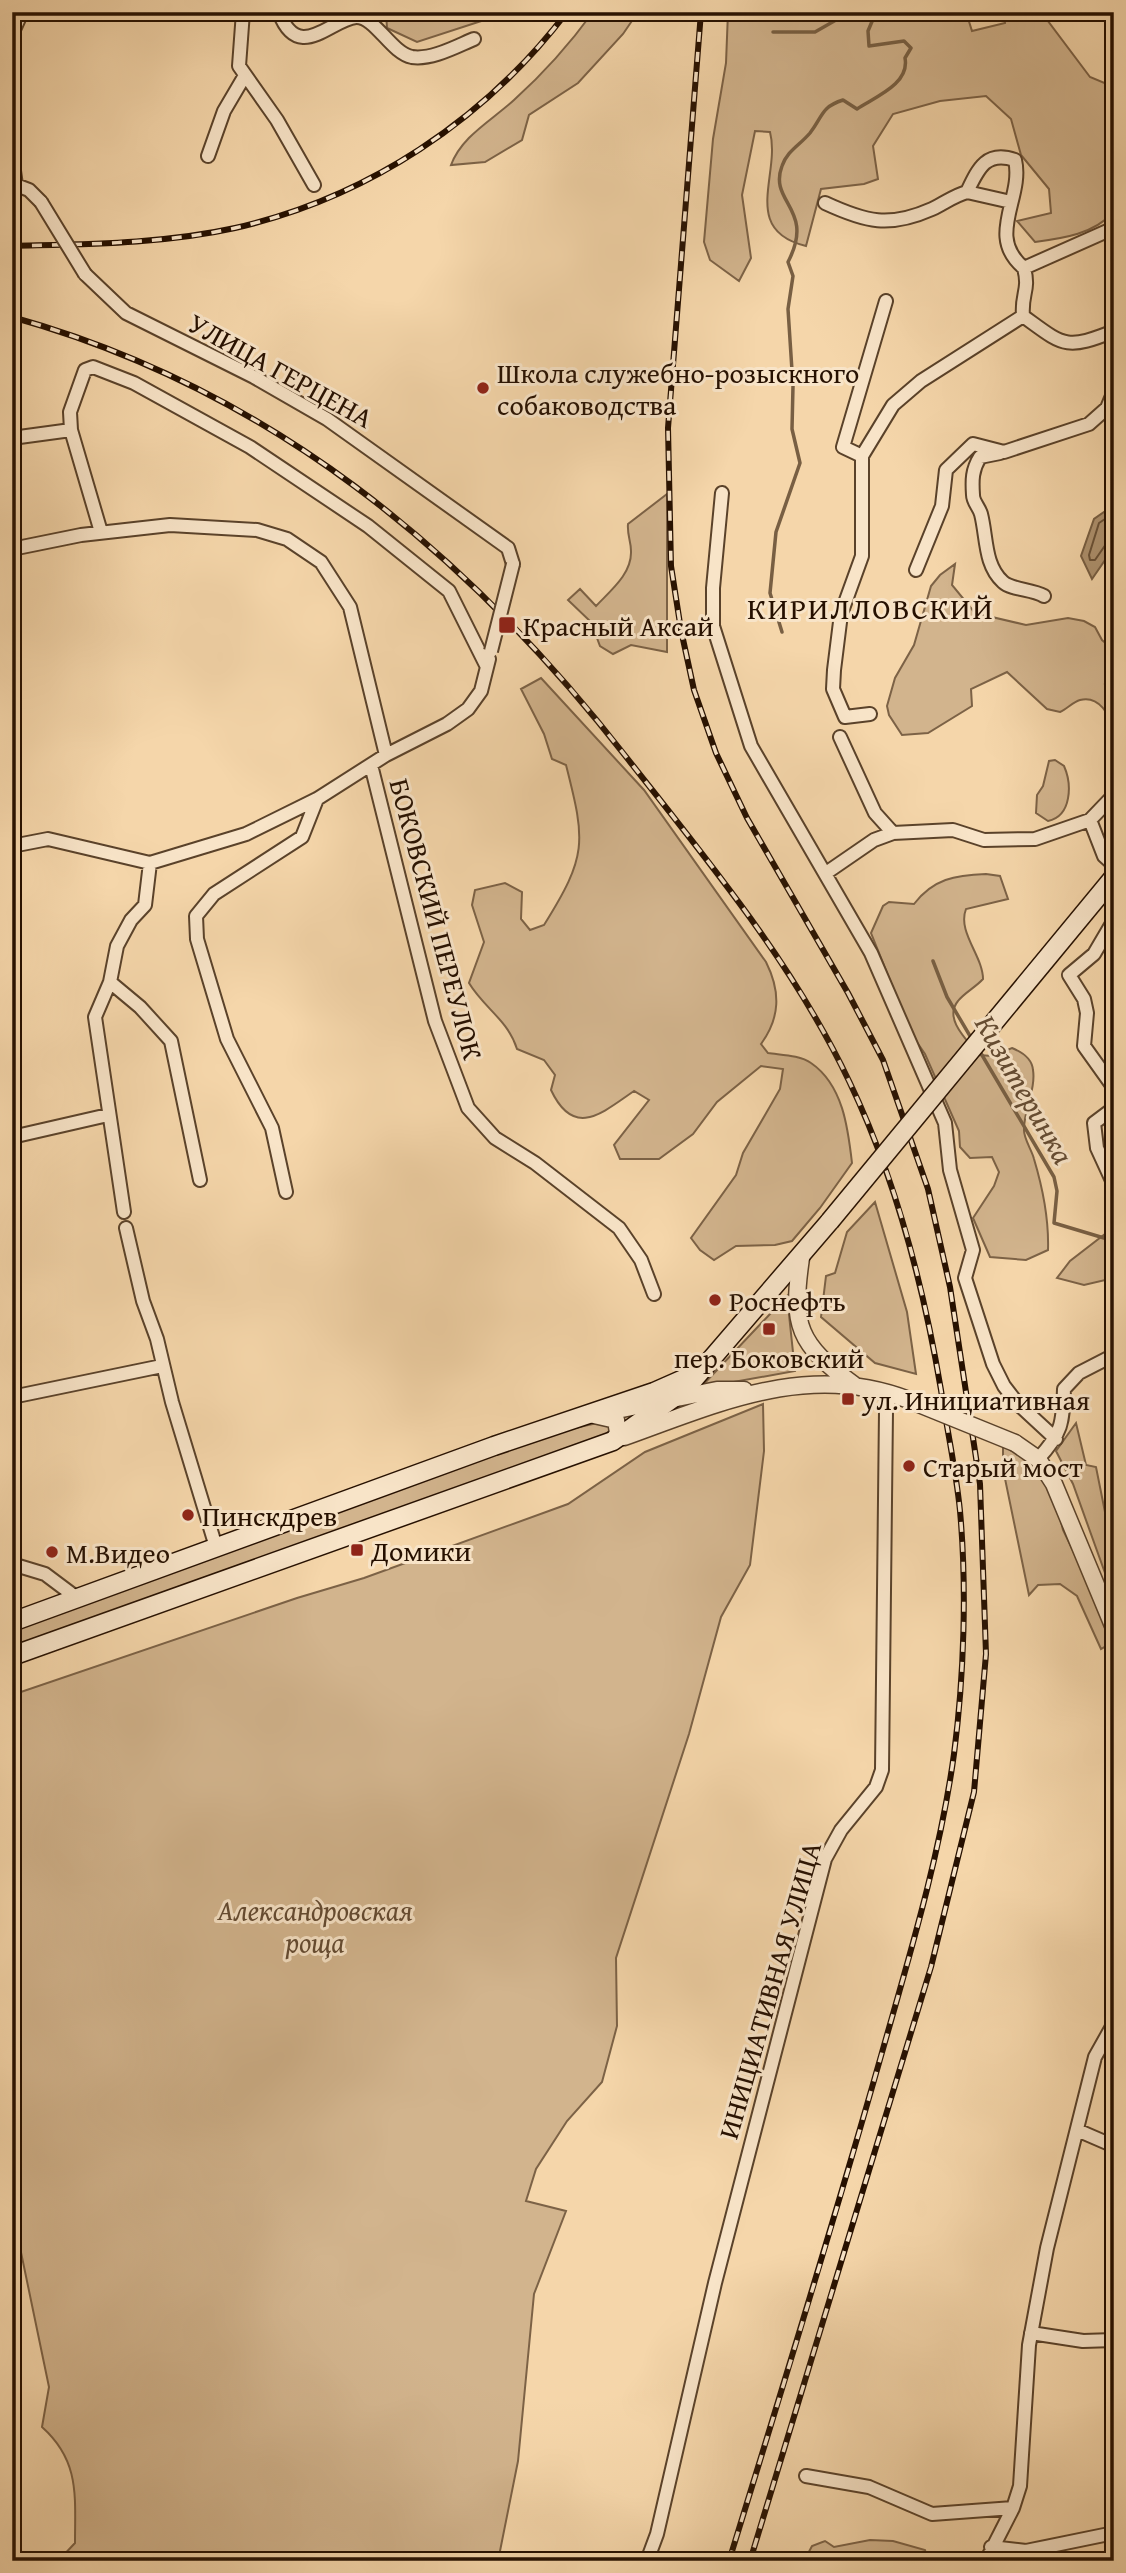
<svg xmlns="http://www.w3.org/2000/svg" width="1126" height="2573" viewBox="0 0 1126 2573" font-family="'Gentium Book Plus',serif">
	<rect width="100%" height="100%" fill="#f5d6aa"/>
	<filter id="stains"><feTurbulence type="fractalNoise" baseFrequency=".00286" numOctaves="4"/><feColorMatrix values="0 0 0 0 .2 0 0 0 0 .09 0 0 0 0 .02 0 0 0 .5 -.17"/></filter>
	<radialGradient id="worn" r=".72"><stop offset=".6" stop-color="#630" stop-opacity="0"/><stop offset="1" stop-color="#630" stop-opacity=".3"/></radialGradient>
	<path fill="#d2b48d" stroke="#7c6246" stroke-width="2" d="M386,12H509L417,42L387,28Z
		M593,12H638L623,34L578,83L529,115L522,140L485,162L451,165C462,136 491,121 514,100C544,73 569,45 593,12Z
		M728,12H966L972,31L1005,23L1004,12H1047L1045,17L1090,77L1114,87V212C1093,234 1065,238 1035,242L1017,221L1051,213L1049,189L1021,155L1011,119L986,96L940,101L893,114L873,146L878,179L864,184L821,189L806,246C740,230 781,174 770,132L755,131L742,195L751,258L739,281L710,260L704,242L713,139L726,63Z
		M667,494V652L631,645L613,654L600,646L591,622L568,600L580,589L596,606C610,591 632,574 631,551C631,541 627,535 628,524Z
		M955,564L952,585L975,613L1026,625L1068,618L1084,621L1095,627L1102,640L1114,650V676L1105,684L1114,692V731C1110,715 1099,695 1080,700C1073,702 1067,709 1060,712L1047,709L1007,672L971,689L972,706L928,733L902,735L889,715L887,706L895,678L914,645L931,586L940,575Z
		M541,678L644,790L766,962C781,992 780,1018 761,1044L768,1053C781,1055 800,1055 811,1063C843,1085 848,1128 852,1163L820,1208L792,1241L775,1245L736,1246L714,1260L700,1250L691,1238L736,1175L743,1153L780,1089L783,1069L761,1066L717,1102L693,1134L659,1159H620L614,1145L649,1100L634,1091C602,1113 574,1139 551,1090L555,1075L544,1060L517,1049C508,1020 484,1008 469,983L484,942L472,905L475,890L505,883L522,892L521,919L530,930L544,925C587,856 586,843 566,765L552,759L544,734L521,689Z
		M1055,760L1064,766C1072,784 1072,816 1048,821L1036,813L1037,795L1043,786L1049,761Z
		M986,874L1000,876L1008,899L966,909C957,932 983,956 983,979C976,987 964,993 958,1001C943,1019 968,1041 979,1055L992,1056L1012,1048C1022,1052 1032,1058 1033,1070C1036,1089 1024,1109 1024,1129C1023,1138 1032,1150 1034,1159C1043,1189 1049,1219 1048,1250L1026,1260L990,1257L973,1218L994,1186L999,1172L992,1157L970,1158L960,1147L959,1131L925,1054L912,1035L871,933L883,906L889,902L914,904C933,879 955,875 986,874Z
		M875,1202L907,1312L916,1374L875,1363L821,1317L826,1276L835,1273L847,1232Z
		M1114,1227V1278L1084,1285L1057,1278L1070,1261Z
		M787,1296L795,1371L700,1388Z
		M763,1404L764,1451L750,1565L721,1617L689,1734L616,1958L617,2026L602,2082L567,2121L536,2169L526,2201L566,2211L534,2294L518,2461L498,2561H58L75,2543C75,2496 80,2461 42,2427L49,2387L12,2209V1695L297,1598L364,1578L568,1504L645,1452Z
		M606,1421L611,1424L609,1431L603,1437L12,1651V1629L544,1435Z
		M1076,1423L1086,1465L1096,1467L1114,1557V1598L1073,1484L1056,1451Z
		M1003,1440L1029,1458L1056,1500L1063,1530L1089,1584L1111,1643L1101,1649L1077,1596L1060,1584L1038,1585L1029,1595L1003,1469Z
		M870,2540L893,2541L925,2550L928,2561H804L812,2546L825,2541L834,2547Z"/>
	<path fill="#af9370" stroke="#785f43" stroke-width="2" d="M1114,505V547L1092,579L1081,556L1094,519Z"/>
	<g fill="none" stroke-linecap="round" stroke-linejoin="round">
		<path stroke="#6a5238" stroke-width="2" d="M1114,513L1099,523L1089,555L1090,560H1095L1106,544L1114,542"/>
		<path stroke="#785f43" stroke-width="3.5" d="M773,32H815L850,12
			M782,632L770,593L776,532L800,463L792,429L793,386L788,309L793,276L788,262C816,208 768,203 782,166C787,151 800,145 810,133C823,116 821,107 843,100L857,109C875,97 910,84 905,58L911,48L904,41L869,46L868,31L876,12
			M933,961L947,997L973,1041
			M979,1050L1054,1177L1057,1191L1054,1223L1114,1241"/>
		<defs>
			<path id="minor" d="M243,12L239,66L277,120L314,185
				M279,12C298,64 331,19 356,17C375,16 391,53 412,57C432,60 457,46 474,39
				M12,34L22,12
				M208,156L224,111L244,77
				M12,157L16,185L29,190L41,202
				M967,192L1011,202
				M825,203C866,222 889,228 932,209C945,203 953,196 967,192C978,169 986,150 1015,160C1024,198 985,236 1024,268L1114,228
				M85,274L126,313L254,377L327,419L508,548L513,564
				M886,301L843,447L862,456L893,405L921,381L1023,316C1063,345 1065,351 1114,331
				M1023,316C1021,293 1030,291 1024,268
				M12,438L71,430
				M1000,453L980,457C972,470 972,480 973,495C973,502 979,507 981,514C987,537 984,565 1003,582C1012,590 1032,589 1044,596
				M862,456V556L841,614L834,670L833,689L845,717L870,714
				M722,493L713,588V626L751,746L871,953L945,1123L950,1170L973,1250L965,1278L993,1364L1004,1386L1018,1404L1056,1439
				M101,532L71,430L70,412L85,370L93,367L134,383L250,447L368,526L449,591L487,667
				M12,549L81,535L170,525L257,530L287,539L321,562L350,607L386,755
				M916,570L942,506L946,470L973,444L1004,452L1089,424L1107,408L1114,391
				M840,737L875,813L893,833
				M371,765L435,1021L468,1108L495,1138L535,1163L619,1228L641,1260L654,1294
				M1090,820L1104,856L1114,865
				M12,846L48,839L150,863L246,834L317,799L386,755L447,724L468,709L481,691L489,659
				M826,873L874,840L893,833L953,830L984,840L1035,839L1090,820L1114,795
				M1114,920L1094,954L1069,975L1084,999L1087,1013L1084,1046L1114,1088
				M110,982L140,1007L171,1041L200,1180
				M1114,1108L1094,1123L1097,1148L1114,1185
				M12,1137L108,1115
				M286,1192L272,1128L227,1039L197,939L196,916L214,894L302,837L317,799
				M124,1212L95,1017L110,982L117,946L131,920L145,905L150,863
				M126,1228L143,1301L157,1339L172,1402L216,1547
				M12,1397L162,1366
				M1038,1459C1062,1433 1063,1423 1064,1389L1079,1373L1114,1355
				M12,1564L45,1574L77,1598
				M1077,2130L1114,2146
				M1031,2333L1083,2341L1114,2340
				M806,2476L869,2487L932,2514L1013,2508
				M991,2547L1026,2551L1114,2533
				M647,2561L657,2534L715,2283L825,1859L841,1830L876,1787L882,1770L886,1411L891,1393
				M986,2561L1013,2508L1020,2486L1029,2345L1047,2248L1095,2057L1114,2023"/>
			<path id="tertiary" d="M801,1258C791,1326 798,1344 854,1385
				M622,1409L717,1390H744
				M594,1415L616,1420L618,1433L613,1441
				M624,1437C719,1403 809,1361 909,1400
				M1015,1443L1038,1459L1054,1484L1114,1628"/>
			<path id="secondary" d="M12,1622L494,1446L654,1392L688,1377
				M12,1656L613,1441L672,1399L695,1378L830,1221"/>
		</defs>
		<use href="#minor" stroke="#5a422a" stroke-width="16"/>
		<use href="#tertiary" stroke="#5a422a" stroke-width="19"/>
		<use href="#secondary" stroke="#261000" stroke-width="21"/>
		<use href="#minor" stroke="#f8e4c8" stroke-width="12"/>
		<use href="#tertiary" stroke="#f8e4c8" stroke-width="16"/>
		<use href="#secondary" stroke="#f8e4c8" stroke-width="18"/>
		<defs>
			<path id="rail" d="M701,12L668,428L671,566L681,630L694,690L716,753L747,818L848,993L883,1060L928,1189L950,1287L980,1484L986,1654L974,1792L931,1967L750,2561
				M12,246C86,244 162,244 235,228C367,198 485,120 567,12
				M12,317C268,388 466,551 627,758C707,860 793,963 849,1081C896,1179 923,1283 941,1390C947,1430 956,1470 960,1511C967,1588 964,1677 954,1754C940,1856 909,1957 881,2056C833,2225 781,2393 729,2561"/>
		</defs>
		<use href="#rail" stroke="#261000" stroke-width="6"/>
		<use href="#rail" stroke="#f8e4c8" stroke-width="3.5" stroke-dasharray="10" stroke-linecap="butt"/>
		<defs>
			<path id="minor-bridge" d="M41,202L85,274
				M491,651L513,564"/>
			<path id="tertiary-bridge" d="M909,1400L1015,1443"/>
			<path id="secondary-bridge" d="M830,1221L1114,877"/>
		</defs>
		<use href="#minor-bridge" stroke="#5a422a" stroke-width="16" stroke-linecap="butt"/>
		<use href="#tertiary-bridge" stroke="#5a422a" stroke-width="19" stroke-linecap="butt"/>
		<use href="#secondary-bridge" stroke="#261000" stroke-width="21" stroke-linecap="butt"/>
		<use href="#minor-bridge" stroke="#f8e4c8" stroke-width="12"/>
		<use href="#tertiary-bridge" stroke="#f8e4c8" stroke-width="16"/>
		<use href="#secondary-bridge" stroke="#f8e4c8" stroke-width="18"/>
	</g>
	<g fill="#8f2418" stroke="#f8e4c8" stroke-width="2.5">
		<circle cx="483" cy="388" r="7"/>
		<rect x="498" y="616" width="18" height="18" rx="3.5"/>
		<circle cx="715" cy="1300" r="7"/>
		<rect x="762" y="1322" width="14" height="14" rx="3.5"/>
		<rect x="841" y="1392" width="14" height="14" rx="3.5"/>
		<circle cx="909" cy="1466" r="7"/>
		<circle cx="188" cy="1515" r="7"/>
		<rect x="350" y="1543" width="14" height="14" rx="3.5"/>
		<circle cx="52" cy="1552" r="7"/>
	</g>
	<g text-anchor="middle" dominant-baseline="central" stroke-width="6" stroke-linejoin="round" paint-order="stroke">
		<g font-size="28" fill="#261000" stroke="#f8e4c8">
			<text transform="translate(281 370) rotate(29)">УЛИЦА ГЕРЦЕНА</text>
			<text transform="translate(437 919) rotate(75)">БОКОВСКИЙ ПЕРЕУЛОК</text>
			<text transform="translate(769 1990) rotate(-74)">ИНИЦИАТИВНАЯ УЛИЦА</text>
		</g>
		<g font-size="28" fill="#261000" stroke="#f8e4c8" text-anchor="start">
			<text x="497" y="372">Школа служебно-розыскного<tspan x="497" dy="32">собаководства</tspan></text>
			<text x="523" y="625">Красный Аксай</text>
			<text x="729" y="1300">Роснефть</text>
			<text x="769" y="1357" text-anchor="middle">пер. Боковский</text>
			<text x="862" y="1399">ул. Инициативная</text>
			<text x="923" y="1466">Старый мост</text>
			<text x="202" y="1515">Пинскдрев</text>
			<text x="371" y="1550">Домики</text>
			<text x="66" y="1552">М.Видео</text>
		</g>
		<g font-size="28" font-style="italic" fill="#624931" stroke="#f8e4c8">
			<text x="315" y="1909">Александровская<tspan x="315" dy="32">роща</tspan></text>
		</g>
		<g font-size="30" letter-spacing="2" fill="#261000" stroke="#f8e4c8">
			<text x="871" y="608">КИРИЛЛОВСКИЙ</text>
		</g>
		<g font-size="30" font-style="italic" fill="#644b32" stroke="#f8e4c8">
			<text transform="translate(1025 1089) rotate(60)">Кизитеринка</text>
		</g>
	</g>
	<rect width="1126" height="2573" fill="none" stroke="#f5d6aa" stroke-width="42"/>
	<rect x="14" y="14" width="1098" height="2545" fill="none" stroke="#261000" stroke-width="3.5"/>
	<rect x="21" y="21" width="1084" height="2531" fill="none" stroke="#261000" stroke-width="2"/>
	<rect width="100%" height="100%" filter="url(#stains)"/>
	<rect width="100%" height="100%" fill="url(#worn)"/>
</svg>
